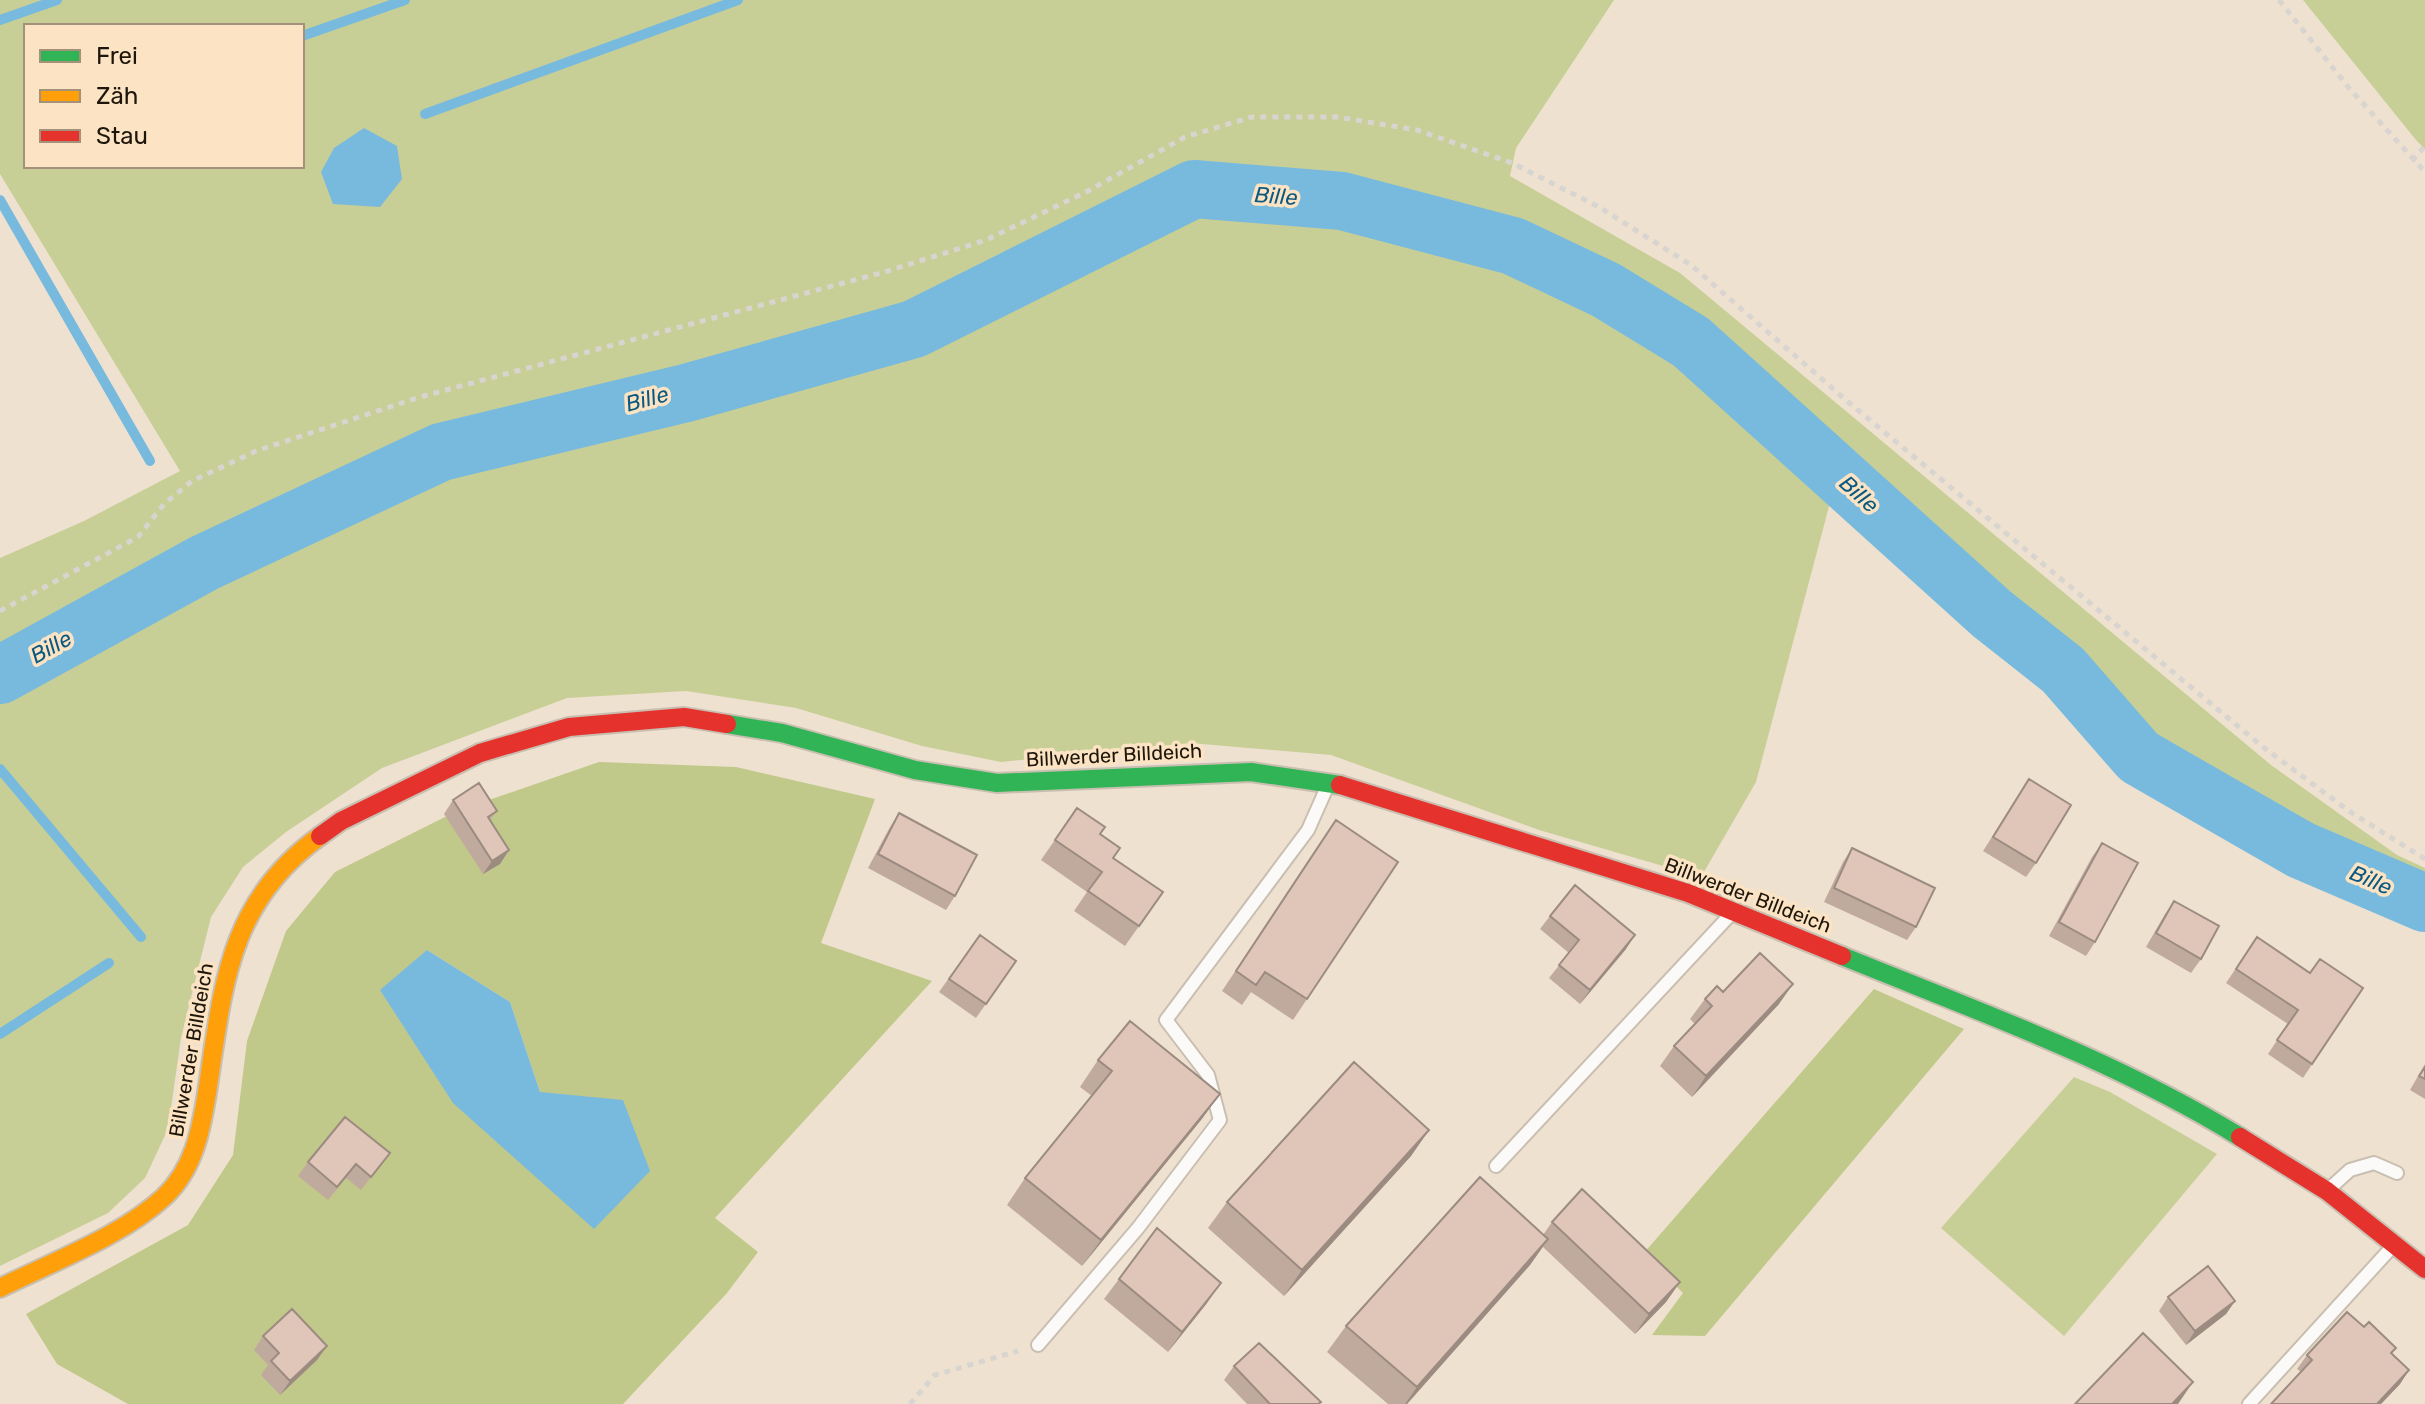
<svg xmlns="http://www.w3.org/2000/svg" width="2425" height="1404" viewBox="0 0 2425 1404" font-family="Rubik,sans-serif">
  <rect width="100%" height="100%" fill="#eee1d0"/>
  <path fill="#c8cf96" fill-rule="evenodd" d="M0 0H1614L1516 148 1510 176 1680 273 2271 765 2397 855 2425 868V915L2298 865 2127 769 2050 683 1832 495 1756 782 1701 877 1539 830 1331 755 1190 743 1001 762 922 746 796 708 686 691 567 698 382 768 286 832 243 867 211 917 181 1038 168 1129 145 1178 108 1213 0 1266V558L84 521 180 471 0 174ZM26 26H302V166H26Z
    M2303 0H2425V149L2416 140Z
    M2074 1077 2110 1092 2217 1154 2064 1336 1941 1228Z"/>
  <path fill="#c0c88a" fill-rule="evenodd" d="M599 762 736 767 875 799 821 943 932 981 715 1218 758 1252 727 1293 623 1404H128L57 1364 26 1314 188 1225 233 1155 247 1041 286 931 335 872 457 811ZM427 950 510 1002 540 1092Z
    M1874 989 1964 1029 1705 1336 1652 1335 1683 1293 1643 1254Z"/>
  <path fill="#78bade" d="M364 128 397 146 402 179 380 207 333 204 321 172 334 148Z
    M427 950 510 1002 540 1092 623 1100 650 1171 594 1229 453 1103 380 990Z"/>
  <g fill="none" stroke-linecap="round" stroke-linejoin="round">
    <path stroke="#78bade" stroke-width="10" d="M0 20 57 0
      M302 36 405 0
      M425 114 738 0
      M0 200 150 461
      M0 769 141 937
      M0 1034 109 963"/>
    <path stroke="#78bade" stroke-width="58" d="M0 675 204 563 441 452 686 393 914 329 1194 189 1342 201 1513 246 1606 290 1691 342 1992 614 2063 670 2139 757 2301 850 2425 903"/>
    <defs>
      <path id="lane" d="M1496 1166 1731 914
        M2329 1189 2350 1170 2374 1163 2397 1173
        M1038 1345 1138 1228 1220 1120 1208 1075 1166 1020 1308 830 1328 785
        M2249 1404 2392 1247"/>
      <path id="fast" d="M727 724 782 733 915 770 997 783 1251 772 1340 785
        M1842 956C1977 1011 2115 1060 2240 1137"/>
      <path id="slow" d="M0 1288C52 1262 122 1236 164 1197 194 1169 201 1130 207 1093 223 988 227 903 320 836"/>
      <path id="jam" d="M1340 785 1688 893 1842 956
        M320 836 341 821 480 753 569 727 684 717 727 724
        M2240 1137 2327 1191 2425 1269"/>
    </defs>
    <use href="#lane" stroke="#c9bfb1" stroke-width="16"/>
    <use href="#fast" stroke="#c9bfb1" stroke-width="22"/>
    <use href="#slow" stroke="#c9bfb1" stroke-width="22"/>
    <use href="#jam" stroke="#c9bfb1" stroke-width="22"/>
    <path stroke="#d8d4cf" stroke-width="5" stroke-dasharray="6 6" stroke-linecap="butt" d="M2279 0 2349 88 2425 172
      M2412 161 2425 146
      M0 611 138 537 164 504 192 481 256 451 420 397 888 271 986 240 1088 191 1185 137 1252 117H1337L1417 130 1512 163 1599 207 1691 265 1847 401 2263 747 2349 811 2425 859
      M910 1404 935 1375 1018 1351"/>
    <use href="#lane" stroke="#fcfaf8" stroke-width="12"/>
    <use href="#fast" stroke="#30b455" stroke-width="18"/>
    <use href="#slow" stroke="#ff9f0a" stroke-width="18"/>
    <use href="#jam" stroke="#e5322d" stroke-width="18"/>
  </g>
  <path fill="#c0aa9e" d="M2029 779 2036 863 2026 877 1983 851Z
    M453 800 497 811 490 820 509 850 500 864 483 874 444 814Z
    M1077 808 1100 834 1113 858 1163 892 1125 946 1074 911 1087 892 1041 860Z
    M899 813 955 896 946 910 868 868 890 827Z
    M1336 820 1307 999 1293 1020 1251 992 1242 1005 1222 991Z
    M2102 843 2095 942 2086 956 2049 936 2092 857Z
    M1852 848 1916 927 1907 940 1824 902 1843 862Z
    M2174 901 2201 959 2191 973 2146 947 2165 914Z
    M1550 916 1626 949 1580 1004 1549 978 1569 953 1540 929Z
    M980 935 1016 961 976 1018 939 992Z
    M2257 937 2310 973 2363 988 2303 1078 2268 1054 2288 1024 2226 983Z
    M1723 992 1779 1004 1692 1097 1660 1066 1674 1046 1695 1024 1690 1019 1705 999Z
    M1098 1060 1220 1094 1201 1120 1082 1266 1007 1205 1025 1178 1092 1096 1080 1087Z
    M2425 1064V1099L2410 1090Z
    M1429 1130 1411 1156 1284 1296 1208 1228 1227 1202Z
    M390 1153 361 1190 346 1178 328 1200 298 1176 308 1162Z
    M1552 1222 1680 1282 1666 1302 1635 1334 1543 1247 1530 1265 1407 1404H1388L1327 1352 1346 1326 1543 1235Z
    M1119 1279 1207 1303 1168 1352 1104 1299Z
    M2168 1297 2235 1301 2226 1314 2186 1345 2159 1311Z
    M263 1336 327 1346 317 1360 280 1395 261 1375 268 1365 254 1350Z
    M2392 1354 2409 1370 2400 1384 2381 1404H2271L2301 1372 2297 1369 2307 1355Z
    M1234 1366 1319 1404H1247L1224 1380Z"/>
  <path fill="#9c8b81" d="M509 850 500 864 483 874 492 861Z
    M1635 935 1626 949 1580 1004 1590 990Z
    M1793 984 1779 1004 1692 1097 1706 1076Z
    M1220 1094 1201 1120 1082 1266 1101 1240Z
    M1429 1130 1411 1156 1284 1296 1302 1270Z
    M1548 1239 1530 1265 1407 1404H1405L1417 1387Z
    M1680 1282 1666 1302 1635 1334 1649 1314Z
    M1221 1283 1207 1303 1168 1352 1182 1332Z
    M2235 1301 2226 1314 2186 1345 2195 1331Z
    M327 1346 317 1360 280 1395 290 1381Z
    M2409 1370 2400 1384 2381 1404H2377Z
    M2193 1382 2178 1404H2172Z"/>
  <path fill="#dfc6b8" stroke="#9c8b81" stroke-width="2" d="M2029 779 2071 805 2036 863 1993 837Z
    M479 783 497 811 488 817 509 850 492 861 453 800Z
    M1077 808 1105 827 1100 834 1120 848 1113 858 1163 892 1139 926 1088 891 1102 872 1055 840Z
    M899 813 977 855 955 896 878 854Z
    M1336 820 1398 862 1307 999 1265 972 1256 985 1236 971Z
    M2102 843 2138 863 2095 942 2059 922Z
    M1852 848 1935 888 1916 927 1834 888Z
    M1575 885 1635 935 1590 990 1559 965 1579 940 1550 916Z
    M2174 901 2219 926 2201 959 2156 933Z
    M980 935 1016 961 986 1004 949 979Z
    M2257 937 2310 973 2320 959 2363 988 2312 1064 2277 1040 2298 1010 2236 969Z
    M1760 953 1793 984 1706 1076 1674 1046 1712 1006 1705 999 1717 986 1723 992Z
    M1130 1021 1220 1094 1101 1240 1025 1178 1112 1071 1098 1060Z
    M1354 1062 1429 1130 1302 1270 1227 1202Z
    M2425 1067V1079L2419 1076Z
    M345 1117 390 1153 371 1177 356 1164 337 1187 308 1162Z
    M1480 1177 1548 1239 1417 1387 1346 1326Z
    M1582 1189 1680 1282 1649 1314 1552 1222Z
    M1157 1228 1221 1283 1182 1332 1119 1279Z
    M2208 1266 2235 1301 2195 1331 2168 1297Z
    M292 1309 327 1346 290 1381 271 1361 279 1353 263 1336Z
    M2347 1312 2364 1327 2369 1322 2396 1348 2391 1353 2409 1370 2377 1404H2271L2312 1360 2307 1355Z
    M2143 1333 2193 1382 2172 1404H2075Z
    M1259 1343 1321 1402 1318 1404H1270L1234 1366Z"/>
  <g text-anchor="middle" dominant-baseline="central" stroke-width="7" stroke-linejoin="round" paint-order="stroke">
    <g font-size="20" fill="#1e160b" stroke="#fbe3c3">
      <text transform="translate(1114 755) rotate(-3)">Billwerder Billdeich</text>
      <text transform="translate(1748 895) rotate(21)">Billwerder Billdeich</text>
      <text transform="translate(191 1050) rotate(-80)">Billwerder Billdeich</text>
    </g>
    <g font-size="22" font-style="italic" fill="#0b5981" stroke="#fbe3c3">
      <text transform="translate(1276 196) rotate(4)">Bille</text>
      <text transform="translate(647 399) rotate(-15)">Bille</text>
      <text transform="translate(1859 494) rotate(42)">Bille</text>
      <text transform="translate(51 647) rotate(-29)">Bille</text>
      <text transform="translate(2371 880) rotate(23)">Bille</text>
    </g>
  </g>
  <rect x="24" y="24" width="280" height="144" fill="#fbe3c3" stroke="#a39179" stroke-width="2"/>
  <rect x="40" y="50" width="40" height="12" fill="#30b455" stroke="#a39179" stroke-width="2"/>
  <text x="96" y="64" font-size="24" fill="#1e160b">Frei</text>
  <rect x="40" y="90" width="40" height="12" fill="#ff9f0a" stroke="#a39179" stroke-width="2"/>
  <text x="96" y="104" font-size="24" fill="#1e160b">Zäh</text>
  <rect x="40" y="130" width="40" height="12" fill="#e5322d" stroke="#a39179" stroke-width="2"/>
  <text x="96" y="144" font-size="24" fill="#1e160b">Stau</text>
</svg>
